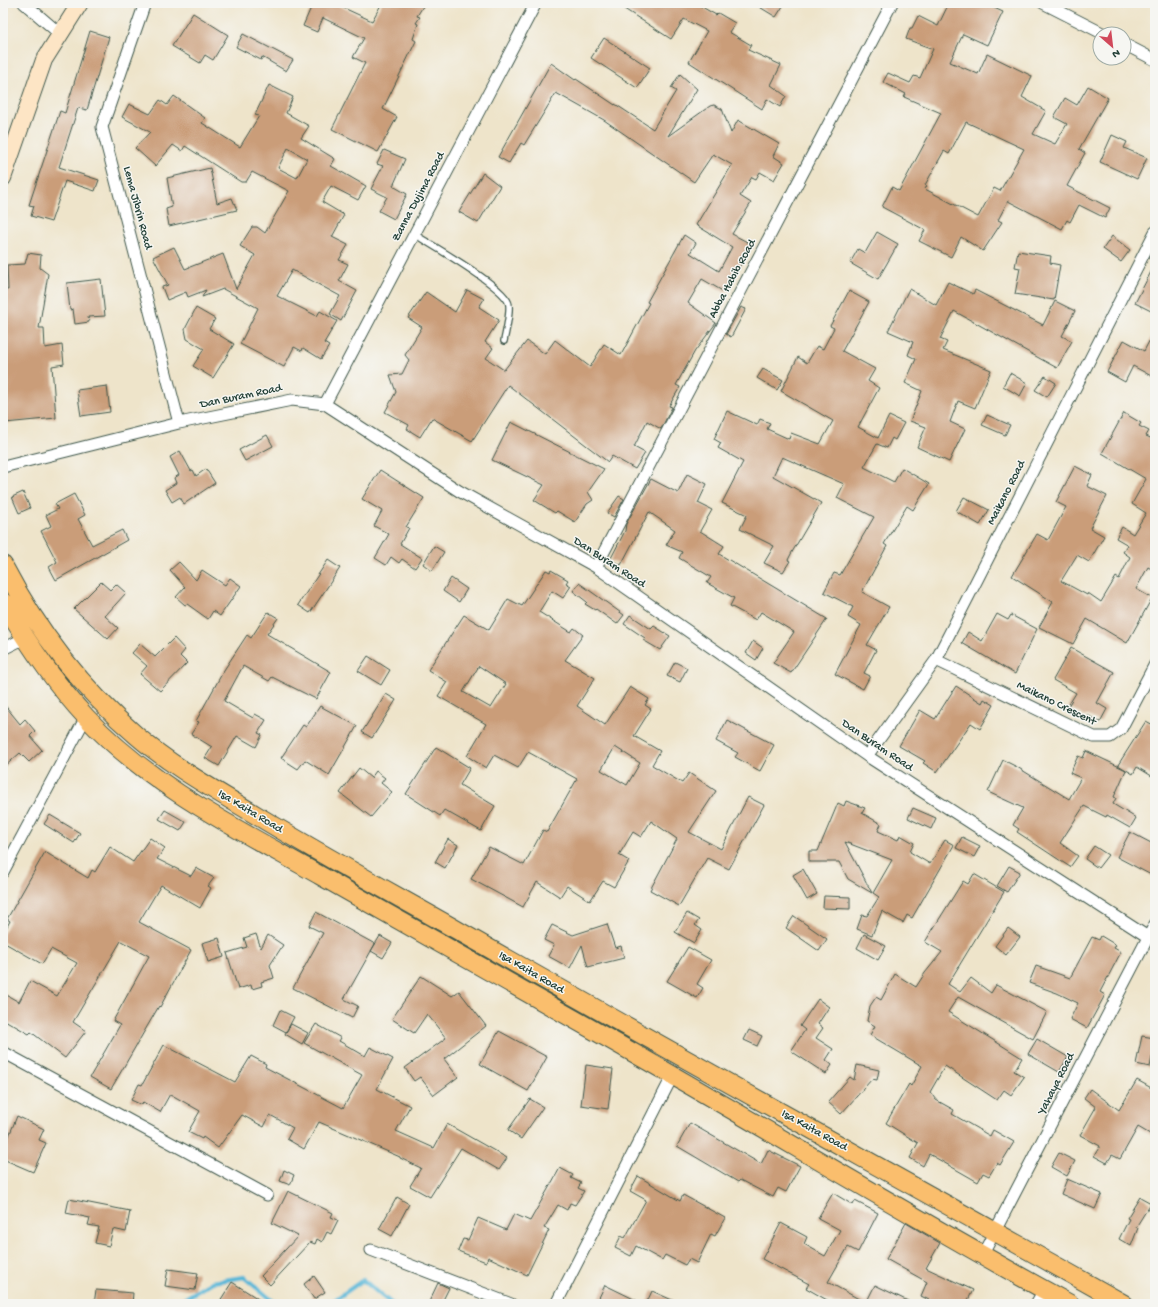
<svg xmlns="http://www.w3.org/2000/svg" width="1158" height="1307" viewBox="0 0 1158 1307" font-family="'Gochi Hand',sans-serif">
  <rect width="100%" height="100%" fill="#f6f6f2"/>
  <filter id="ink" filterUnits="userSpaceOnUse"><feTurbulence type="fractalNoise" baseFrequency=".025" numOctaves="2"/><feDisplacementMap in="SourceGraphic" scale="8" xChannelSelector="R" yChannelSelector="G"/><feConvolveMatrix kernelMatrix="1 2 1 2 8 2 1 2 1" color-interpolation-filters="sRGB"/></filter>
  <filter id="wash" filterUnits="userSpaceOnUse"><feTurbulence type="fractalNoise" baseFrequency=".012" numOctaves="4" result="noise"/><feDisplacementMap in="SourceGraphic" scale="16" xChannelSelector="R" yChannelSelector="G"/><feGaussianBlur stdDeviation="0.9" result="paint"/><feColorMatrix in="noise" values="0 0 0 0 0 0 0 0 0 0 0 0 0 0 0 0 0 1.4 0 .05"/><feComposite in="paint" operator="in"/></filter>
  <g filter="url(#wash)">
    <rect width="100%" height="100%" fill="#eee4ca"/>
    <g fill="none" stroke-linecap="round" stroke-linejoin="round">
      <path stroke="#5ab8d8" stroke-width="4.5" d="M176 1304 212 1282 244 1277 276 1304
        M329 1304 363 1280 392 1304"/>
    </g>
    <g id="blocks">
      <path fill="#ca9d79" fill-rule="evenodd" d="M313 3H333L372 21 382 3H425L417 16 420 17 416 23 418 24 413 39 416 41 383 109 397 117 378 152 332 129 365 63 353 57 364 38 323 18 317 32 303 26Z
        M615 3H695L716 15 718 13 735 23 729 32 751 45 748 50 781 65 771 85 786 96 780 107 767 99 762 109 689 62 707 31 684 19 671 39Z
        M753 3H785L776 17Z
        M949 3H983L1003 12 987 45 963 34 950 62 978 74 987 54 1032 76 1022 97 1046 111 1033 134 1055 144 1067 124 1054 117 1065 98 1077 105 1088 86 1108 98 1079 149 1085 153 1067 186 1110 208 1105 218 1079 205 1070 222 1067 220 1062 229 1008 201 998 220 1002 222 983 251 961 237 951 257 919 241 925 230 882 207 892 187 899 191 941 113 904 97 906 94 883 82 888 73 910 83 914 76 920 78 933 49 906 39 910 28H912L918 16 938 26ZM966 122 1024 149 1000 191 994 188 978 217 925 189 927 186 925 185 944 151 949 154Z
        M193 13 228 35 213 60 205 55 200 63 172 46Z
        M90 31 109 37 87 110 78 108 59 167 99 180 95 191 65 181 51 222 31 216 34 206 29 205 60 111 65 113Z
        M243 34 293 60 286 71 262 57 261 60 236 47Z
        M604 38 650 68 637 88 591 58Z
        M551 63 575 80 576 79 615 105V104L653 129 676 91 671 88 680 74 697 89 668 136 710 106 714 105 722 109 731 133 738 120 779 144 773 156 784 163 774 180 760 172 756 179 752 177 740 196 751 203 732 234 751 244 726 293 702 279 688 303 716 323 695 351 676 385 680 387 669 406 672 407 661 429 647 421 634 447 645 453 635 469 612 456 608 462 508 385 472 441 432 418 420 437 407 429 409 425 385 412 396 392 390 375 402 374 409 360 405 355 422 327 408 318 426 292 455 312 467 290 484 299 479 307 499 320 485 342 493 348 486 358 504 370 527 341 545 354 555 340 590 367 604 344 621 355 649 303 647 302 684 235 696 243 690 253 719 271 732 247 696 225 732 165 713 154 694 182 604 120 556 93 524 145 521 143 509 163 498 157Z
        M269 85 293 97 286 113 309 126 301 138 335 159 331 166 366 186 358 200 331 186 322 202 344 215 332 237 348 245 339 260 348 264 339 281 357 291 341 321 330 314 340 296 292 270 277 296 317 316 320 311 337 321 324 343 329 346 321 359 303 348 302 351 294 347 284 367 240 344 258 308 223 289 202 297 206 290 188 297 186 292 167 300 162 287 168 285 153 257 174 247 185 269 223 254 236 289 255 255 240 246 252 227H257L265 233 289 191 252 172 246 182H241L185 146 182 151 173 145 155 166 135 148 150 132 122 117 129 104 150 114 160 100 167 105 174 96 205 118 202 123 240 147 259 116 255 115ZM288 148 307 159 297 178 278 168Z
        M1112 135 1127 142 1124 148 1147 158 1137 179 1100 162Z
        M384 150 405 159 393 186 407 194 394 219 379 211 387 197 371 189 383 166 377 164Z
        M210 168 217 203 232 198 237 210 169 226 166 209 172 207 167 178Z
        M483 173 500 186 478 223 459 212Z
        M877 232 898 244 878 279 850 263 858 249 865 253Z
        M1112 236 1130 250 1121 262 1103 249Z
        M1018 251 1051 256 1050 263 1060 265 1054 300 1015 294 1020 268 1015 267Z
        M28 253 41 255 40 268 48 274 39 328H44L45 348 62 345 64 364 52 366 56 418 5 423 3 401V289L8 290 7 265 25 264Z
        M1155 264V313L1135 303Z
        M101 279 105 316 88 317 89 322 75 324 73 309 70 310 67 283Z
        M948 282 973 294 975 290 1043 325 1055 301 1075 311 1062 336 1072 341 1057 368 954 311 940 339 947 342 943 350 991 370 975 408 958 401 950 422 965 429 949 462 917 447 926 427 910 421 922 391 905 383 916 359 908 355 913 342 888 331 909 289 936 305Z
        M849 291 869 302 842 351 875 369 868 381 879 388 858 427 878 438 889 416 904 423 895 440 892 438 887 448 877 444 864 467 894 482 902 468 929 484 913 510 907 506 884 544 887 546 862 592 889 607 867 645 876 650 864 673 870 676 863 689 835 674 861 625 848 617 853 607 824 592 834 573 840 575 874 517 837 498 844 484 782 457 773 476 821 503 791 554 788 560 790 561 783 572 764 563 774 546 740 529 747 515 722 503 743 462 718 448 721 443 714 439 727 411 757 425 760 419 770 423 767 429 789 439 791 433 820 444 833 421 781 391 798 357 807 363 817 346 823 349 834 328 830 326Z
        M741 307 746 309 731 337 726 334Z
        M196 308 215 319 209 329 234 344 213 378 193 366 204 349 187 339 185 329Z
        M1155 330V378L1133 366 1125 382 1107 372 1124 340 1144 351Z
        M763 369 783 380 777 390 757 378Z
        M1010 373 1027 383 1020 396 1003 386Z
        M1045 376 1056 383 1047 397 1035 390Z
        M107 386 110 412 81 416 77 390Z
        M1124 413 1141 423 1139 426 1149 431 1146 436 1155 440V571L1148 567 1136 589 1152 598 1127 643 1087 619 1073 644 1039 627 1053 602 1012 576 1037 534 1048 540 1066 507 1056 502 1075 466 1092 475 1087 486 1107 496 1090 528 1104 536 1089 562 1077 555 1061 581 1087 595 1088 593 1101 602 1116 577 1119 579 1130 557 1123 552 1128 545 1116 538 1122 527 1133 534 1146 513 1132 504 1146 479 1102 453Z
        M987 415 1010 425 1005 435 982 425Z
        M511 422 604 469 588 492 593 500 587 504 575 522 557 511 555 513 534 500 544 485 492 460Z
        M267 435 273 446 245 461 239 450Z
        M180 451 191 471 193 470 196 476 206 469 215 483 184 504 180 497 172 502 165 490 176 483 174 478 179 475 170 457Z
        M380 470 424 498 406 527 409 528 400 544 422 558 415 568 402 559 399 563 391 557 386 565 375 558 389 534 374 526 382 511 362 499Z
        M687 474 707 484 698 503 712 510 700 531 724 546 719 554 827 619 791 673 773 663 794 632 761 612 756 620 730 606 734 598 707 583 711 577 679 558 682 552 666 545 675 530 649 512 621 565 610 560 625 531 626 524 651 479 678 493Z
        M23 492 30 508 19 513 12 497Z
        M74 494 85 515 78 519 92 545 122 530 127 540 56 580 49 567 57 562 41 531 51 526 46 515 58 509 55 504Z
        M619 496 624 499 614 517 607 513Z
        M964 497 989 510 980 525 956 511Z
        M434 546 444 552 432 571 423 564Z
        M328 560 340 568 310 613 298 605Z
        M179 562 196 580 202 570 225 585 230 578 241 586 220 616 213 611 208 619 187 604 185 605 176 597 185 587 170 570Z
        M546 570 550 572 551 570 568 580 566 583 571 586 563 598 552 591 539 612 571 632 574 628 583 635 565 660 595 678 577 706 605 725 630 687 649 699 645 705 651 709 634 736 660 751 652 765 682 783 689 773 716 791 689 832 721 849 748 797 764 805 729 869 707 858 679 906 650 890 677 839 651 821 641 837 633 832 619 855 629 861 614 887 603 881 590 901 567 886 560 897 537 882 523 907 471 879 489 847 524 865 543 830 547 832 577 779 528 752 518 768 494 755 486 768 467 756 486 724 438 696 447 682 428 670 464 615 489 630 508 599 522 606ZM479 666 506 684 491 708 463 692ZM615 747 640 763 627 785 601 770Z
        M451 578 467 589 459 602 443 591Z
        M101 582 110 590 116 584 126 593 105 616 118 628 108 639 74 609Z
        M579 583 624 615 617 624 596 609 595 610 585 604 587 602 573 591Z
        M268 612 278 618 267 634 331 672 316 699 272 677 269 681 243 666 224 701 253 718 255 714 266 720 258 733 262 735 256 747 237 736 219 766 205 758 212 747 191 734 199 722 196 721 224 670 247 635 251 638Z
        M997 614 1008 620 1011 615 1037 629 1015 674 962 643 968 632 982 641Z
        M630 615 651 629 654 626 670 636 660 650 643 640 645 638 624 624Z
        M174 638 185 650 180 656 187 663 160 691 140 674 147 666 132 653 140 644 155 657Z
        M753 641 763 648 756 660 746 653Z
        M1071 648 1114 672 1097 703 1107 709 1100 722 1087 715 1085 717 1068 706 1076 693 1053 680Z
        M368 656 390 670 381 685 358 671Z
        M675 662 687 668 680 682 667 676Z
        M956 686 982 703 984 699 994 705 980 729 971 723 937 772 923 763 925 761 899 746 920 710 935 719Z
        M386 694 396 700 372 738 362 732Z
        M3 703 20 724 25 719 35 731 30 736 42 750 29 762 20 753 3 768Z
        M320 706 357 726 329 775 305 760 298 769 281 758 303 725 306 727Z
        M727 720 774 745 760 771 735 757 738 753 716 741Z
        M1146 721 1155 726V778L1137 767 1133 774 1118 765Z
        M436 747 470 768 460 785 495 806 481 831 444 810 440 816 406 794Z
        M1086 751 1126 770 1114 797 1116 798 1113 804 1136 818 1130 828 1107 815 1106 817 1084 806 1060 843 1078 856 1070 867 1017 832 1019 829 1013 825 1023 808 988 792 1003 760 1017 767 1069 799 1081 778 1070 773 1078 756 1083 758Z
        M359 768 371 778 376 771 385 778 381 783 392 792 371 817 340 793Z
        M846 801 865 808 862 813 881 824 878 831 898 840 900 835 914 843 910 852 930 864 945 840 954 845 912 918 907 915 903 923 882 911 872 935 857 929 862 915 867 916 879 897 873 893 892 860 845 842 872 893 848 879 839 862H809V851H818L838 803 844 806Z
        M913 808 936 818 931 829 908 818Z
        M165 810 186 822 180 831 159 819Z
        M50 815 80 833 74 843 44 824Z
        M1130 832 1155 845V877L1117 857Z
        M962 837 980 846 974 857 956 848Z
        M150 838 165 848 157 859 191 876 196 868 214 878 208 886 211 888 200 908 161 885 139 922 191 950 160 1007 159 1006 111 1089 90 1077 120 1025 113 1021 149 956 121 941 73 1022 86 1031 65 1058 31 1032 29 1034 3 1019V993L19 1002 30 981 57 996 77 963 51 949 42 964 3 942V934L10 921 7 919 45 852 88 878 92 870 95 872 110 847 133 862Z
        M448 839 458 845 445 868 435 862Z
        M1094 846 1108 855 1098 868 1085 859Z
        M1009 866 1020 872 1007 892 997 886Z
        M803 869 817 894 807 900 793 875Z
        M974 874 1004 892 948 984 960 992 971 978 991 993 996 985 1047 1012 1033 1039 958 997 948 1012 1022 1058 1014 1071 1024 1077 1011 1095 1004 1090 997 1100 945 1066 930 1092 936 1100 954 1110 952 1114 990 1136 993 1130 1014 1142 1000 1165 997 1163 989 1176 983 1173 978 1182 929 1154 923 1166 910 1158 918 1143 886 1123 909 1084 911 1086 922 1066 870 1035 875 1026 867 1021 870 1006 876 997 881 1000 895 974 916 987 925 973 942 952 925 942 963 881 968 884Z
        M824 896 850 897V909L823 908Z
        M316 912 375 944 344 999 358 1006 352 1018 293 988 323 933 309 926Z
        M687 913 699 920 695 925 702 930 694 943 675 932Z
        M794 916 827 939 819 951 786 928Z
        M607 924 615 948 621 946 624 958 588 967 582 945 570 968 548 956 554 945 544 940 552 925 573 935Z
        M1008 928 1020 937 1006 955 995 946Z
        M256 934 261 948 268 935 283 945 270 965 274 978 261 982 262 986 252 989 251 985 238 989 227 953 247 947 244 938Z
        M864 934 886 946 878 960 857 948Z
        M380 936 392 943 383 958 371 951Z
        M1101 936 1116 945 1114 948 1121 952 1100 992 1105 995 1087 1028 1070 1019 1078 1003 1057 993 1029 983 1036 966 1070 978 1092 937 1099 940Z
        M219 938 224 957 208 962 202 943Z
        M688 947 711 960 697 984 703 988 697 998 667 981Z
        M421 976 452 996 459 991 486 1026 444 1059 458 1077 434 1095 420 1077 414 1081 405 1068 446 1038 427 1014 414 1033 392 1019Z
        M818 999 829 1007 818 1024 823 1028 816 1038 833 1049 826 1060 832 1065 826 1074 791 1051 805 1030 800 1026Z
        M280 1010 294 1017 286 1032 273 1025Z
        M291 1024 308 1033 302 1044 285 1034Z
        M316 1024 341 1038 339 1041 365 1056 370 1047 393 1059 377 1089 410 1106 396 1131 434 1148 447 1124 507 1158 499 1170 461 1148 430 1197 410 1186 421 1168 400 1158V1157L319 1122 304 1149 287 1139 293 1128 281 1121 270 1115 264 1127 242 1115 218 1148 203 1137 202 1139 188 1132 200 1111 170 1094 160 1112 143 1102 142 1105 131 1100 139 1084 142 1085 164 1045 235 1082 251 1056 266 1064 265 1067 343 1108 362 1075 304 1043Z
        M749 1030 762 1036 757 1046 744 1040Z
        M499 1031 547 1057 528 1091 480 1064Z
        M1142 1036 1155 1038V1057H1152L1150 1067 1136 1064Z
        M1037 1039 1068 1057 1059 1072 1028 1054Z
        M586 1065 613 1069 608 1109 581 1105Z
        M857 1065 879 1070 877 1080 872 1079 841 1114 828 1102 850 1077 854 1080Z
        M1137 1080 1155 1090V1137L1138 1127 1120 1159 1112 1155 1107 1163 1094 1156 1100 1146 1080 1135 1096 1107 1084 1098 1090 1089 1119 1110Z
        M530 1099 543 1107 521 1139 508 1130Z
        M17 1116 44 1129 39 1140 46 1143 33 1172 3 1159V1151Z
        M690 1123 761 1164 768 1150 800 1166 786 1192 778 1188 773 1197 740 1180 738 1182 677 1146Z
        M1059 1153 1075 1161 1067 1176 1051 1167Z
        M560 1168 573 1175 571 1178 581 1183 578 1188 584 1191 575 1205 570 1203 567 1210 558 1205 544 1228 549 1230 527 1275 488 1257 486 1262 458 1251 463 1239 468 1240 478 1218 506 1230 514 1214 530 1221Z
        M284 1170 294 1175 290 1185 280 1181Z
        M638 1176 680 1201 683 1195 725 1218 715 1236 711 1234 697 1263 689 1259 685 1265 665 1255 662 1260 636 1246 631 1256 615 1248 621 1236 625 1238 646 1200 630 1191Z
        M1067 1179 1102 1194 1095 1209 1061 1194Z
        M288 1191 333 1213 331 1217 338 1220 331 1234 327 1232 322 1242 317 1239 315 1244 310 1242 270 1285 261 1276 298 1236 272 1223Z
        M833 1193 853 1205 855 1201 878 1213 858 1252 848 1247 828 1282 866 1303 875 1285 914 1304H834L806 1288 809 1284 762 1259 781 1223 807 1237 804 1244 825 1256 840 1230 818 1218Z
        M397 1197 409 1204 392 1236 379 1229Z
        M1140 1197 1151 1203 1136 1227 1138 1228 1131 1246 1119 1239 1129 1219 1127 1218Z
        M69 1199 130 1211 126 1232 113 1229 109 1246 95 1243 99 1227 88 1225 90 1218 66 1213Z
        M906 1223 940 1243 926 1268 973 1290 966 1304H937L921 1296 927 1282 886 1259Z
        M168 1269 198 1273 195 1290 165 1286Z
        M314 1276 325 1292 314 1299 304 1284Z
        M232 1282 266 1304H218Z
        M438 1283 449 1288 441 1304H428Z
        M605 1285 644 1304H596Z
        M96 1290 133 1293 132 1304H94Z
        M652 1291 681 1304H646Z"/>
    </g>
  </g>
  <g filter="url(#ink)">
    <use href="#blocks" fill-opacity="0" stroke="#3e564a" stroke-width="1"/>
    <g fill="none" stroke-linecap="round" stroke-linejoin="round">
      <defs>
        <path id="lane" d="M414 234C431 245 508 288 509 305 510 316 506 330 504 341"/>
        <path id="street" d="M24 3 60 34
          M145 3 102 127 179 423
          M1043 3 1104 34
          M1124 44 1155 60
          M325 404 536 3
          M3 467 179 423 292 400 325 404 459 491 596 567 867 756 1148 937
          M596 567 892 3
          M3 649 25 638
          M936 660 1094 737H1110L1121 729 1155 664
          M867 756 936 660 1155 232
          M3 872 86 717
          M3 1052 267 1195
          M371 1250 511 1304
          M982 1256 1155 924
          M556 1304 673 1075
          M1036 1304 1044 1290"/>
        <path id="secondary" d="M3 178 44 60 80 3"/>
        <path id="primary" d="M3 565C37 630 81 688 137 736 173 767 215 790 256 815 322 855 390 892 457 930 679 1057 902 1179 1124 1304
          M3 602C27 642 54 683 86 717 151 787 240 830 321 876 417 931 513 985 609 1039 763 1126 914 1219 1070 1304"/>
      </defs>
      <use href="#lane" stroke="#3e564a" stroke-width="8"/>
      <use href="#street" stroke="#3e564a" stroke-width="13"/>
      <use href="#secondary" stroke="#3e564a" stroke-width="18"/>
      <use href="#primary" stroke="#3e564a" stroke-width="20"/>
      <use href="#lane" stroke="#fff" stroke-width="5.5"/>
      <use href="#street" stroke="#fff" stroke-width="11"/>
      <use href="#secondary" stroke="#fde5c5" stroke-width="16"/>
      <use href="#primary" stroke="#fabe6d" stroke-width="18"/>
    </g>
  </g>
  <g text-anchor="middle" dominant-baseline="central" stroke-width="3" stroke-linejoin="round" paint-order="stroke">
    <g font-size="12" fill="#1f3d34" stroke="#f6f6f2">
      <text transform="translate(419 197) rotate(-62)">Zanna Dujima Road</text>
      <text transform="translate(137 208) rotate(75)">Lema Jibrin Road</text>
      <text transform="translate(733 279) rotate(-62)">Abba Habib Road</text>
      <text transform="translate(241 397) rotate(-12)">Dan Buram Road</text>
      <text transform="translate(1007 493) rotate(-63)">Maikano Road</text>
      <text transform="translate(609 563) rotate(33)">Dan Buram Road</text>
      <text transform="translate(1056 704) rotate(26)">Maikano Crescent</text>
      <text transform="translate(877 746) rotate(34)">Dan Buram Road</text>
      <text transform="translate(250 812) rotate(31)">Isa Kaita Road</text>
      <text transform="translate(531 973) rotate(30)">Isa Kaita Road</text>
      <text transform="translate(1057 1084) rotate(-63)">Yahaya Road</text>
      <text transform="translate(814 1131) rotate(29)">Isa Kaita Road</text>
    </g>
  </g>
  <rect width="1158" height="1307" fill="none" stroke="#f6f6f2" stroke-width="16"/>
  <g transform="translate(1112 46) rotate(152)"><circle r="19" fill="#f6f6f2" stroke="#a0aca6"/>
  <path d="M0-3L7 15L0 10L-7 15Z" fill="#d1495b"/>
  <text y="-6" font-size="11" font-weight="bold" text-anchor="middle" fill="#1f3d34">N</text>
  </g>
</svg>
